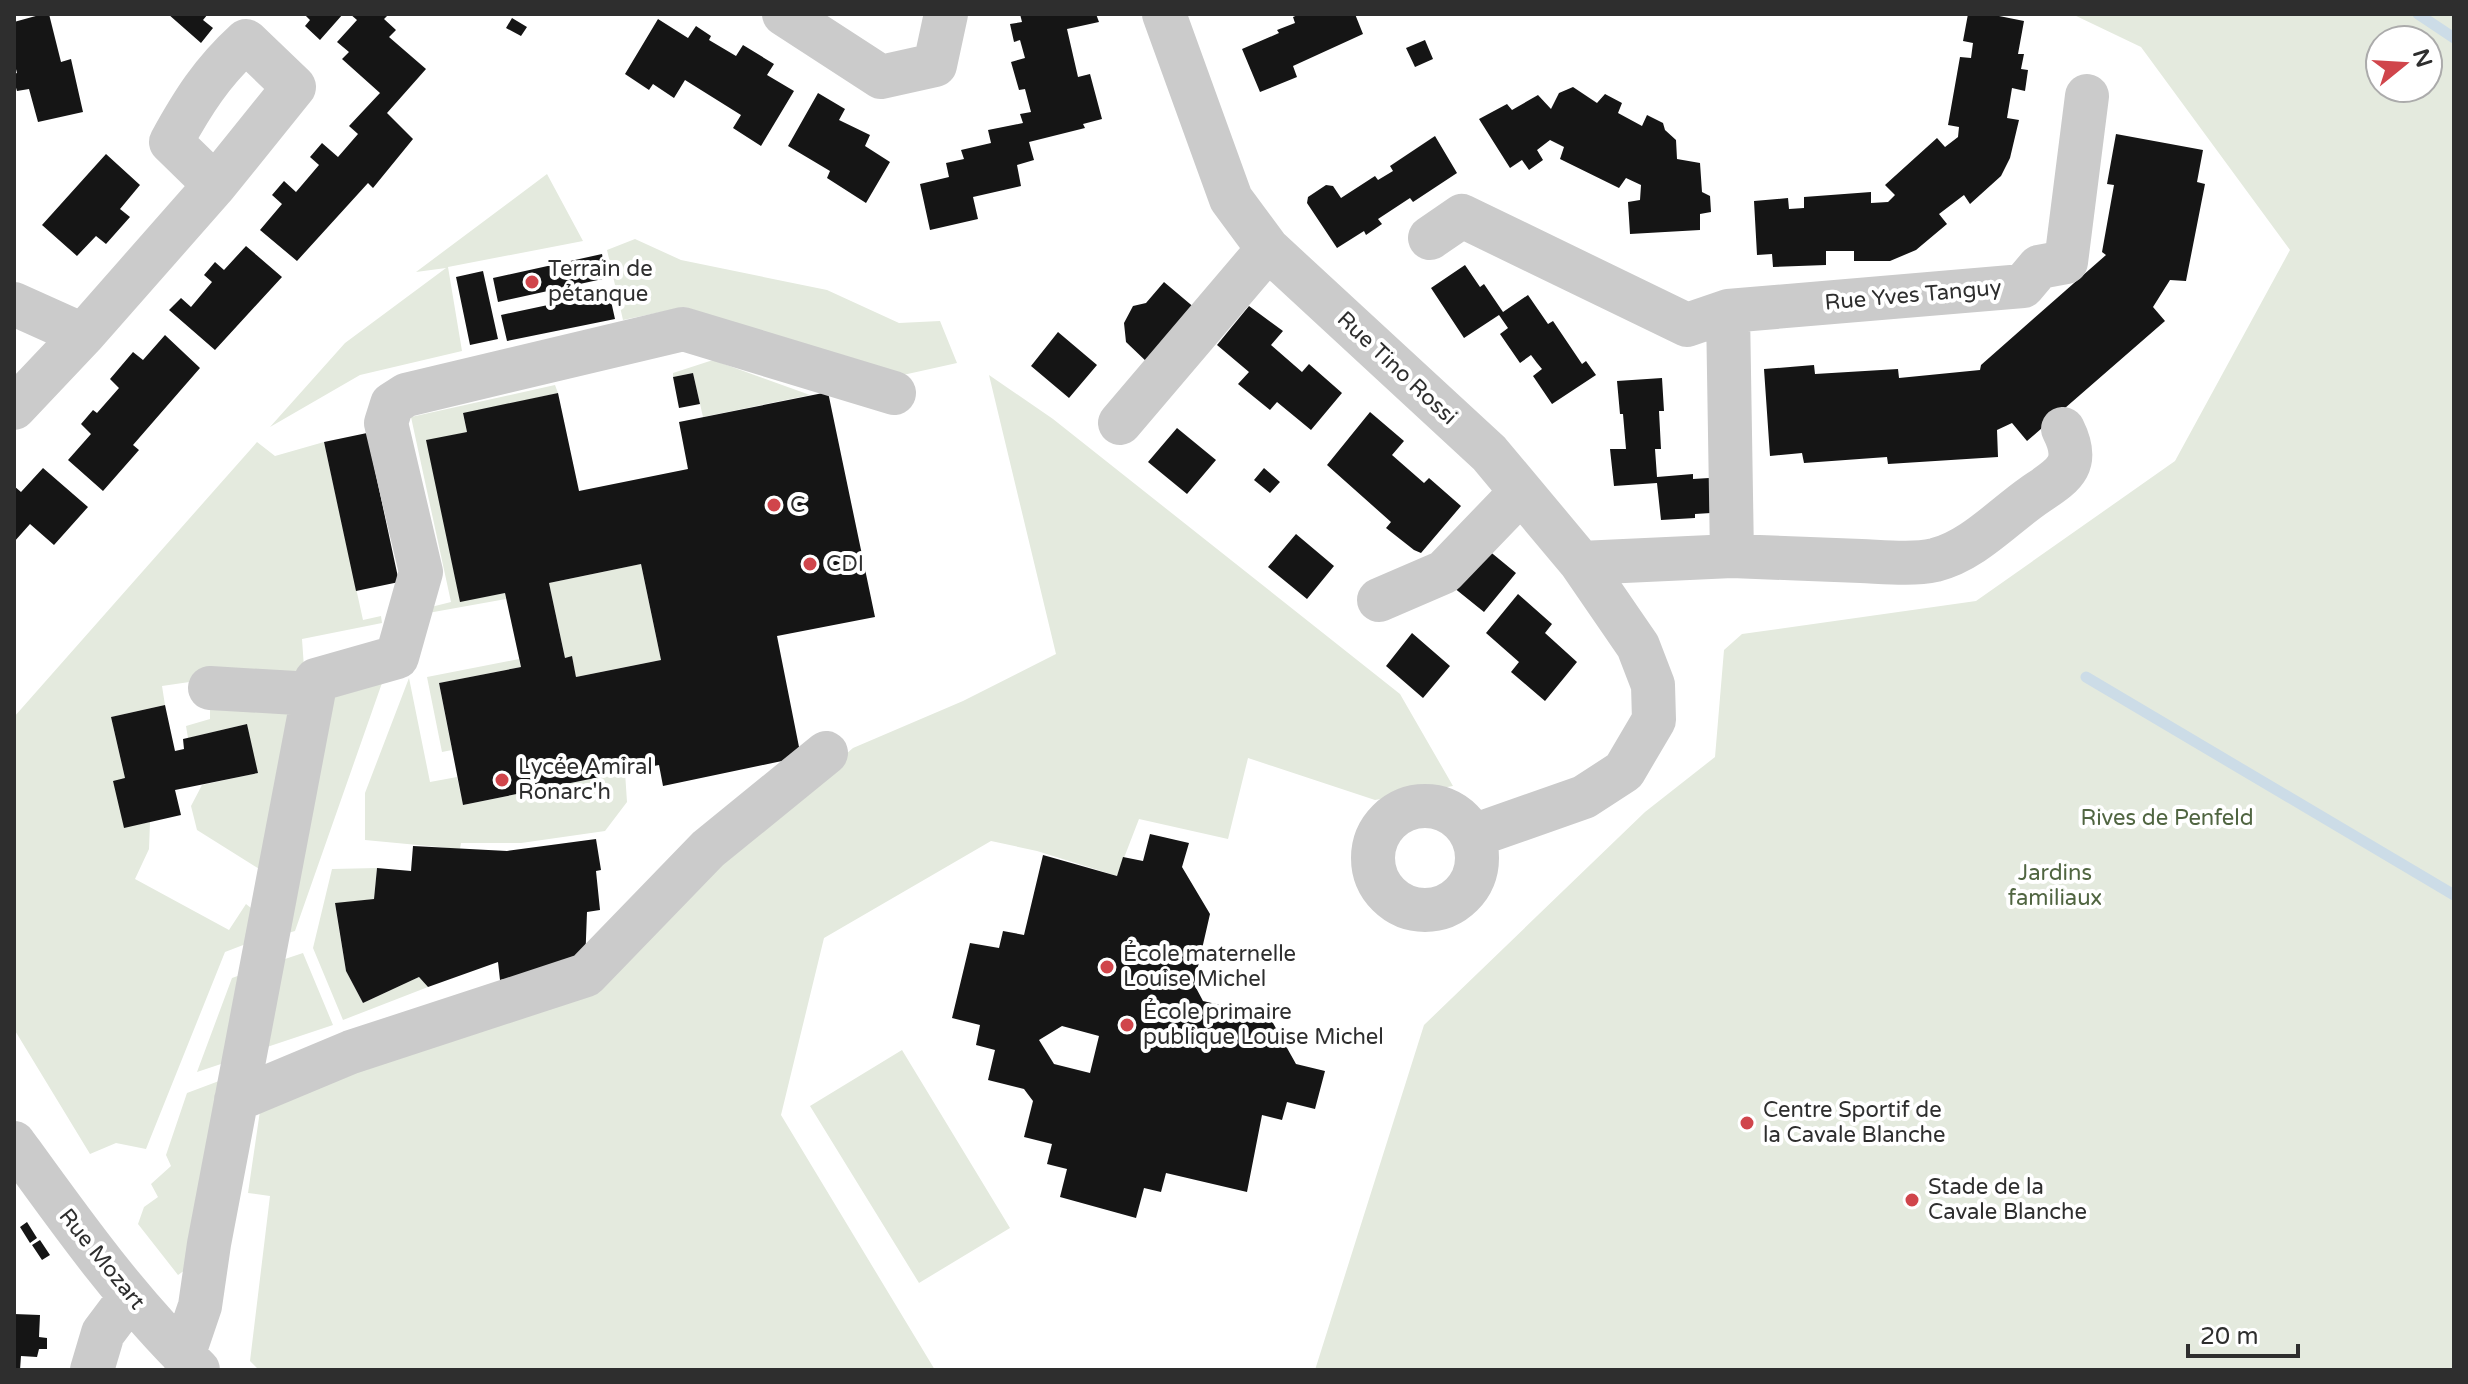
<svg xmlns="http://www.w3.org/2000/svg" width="2468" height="1384" viewBox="0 0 2468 1384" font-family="'Varela Round',sans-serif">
  <rect width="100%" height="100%" fill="#fff"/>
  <path fill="#e4eade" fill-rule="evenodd" d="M2072 14H2454V1370H1315L1424 1025 1645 812 1715 757 1724 650 1742 634 1976 601 2175 461 2290 250 2141 47ZM2380 40H2428V88H2380Z
    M547 174 583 241 448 267 462 351 360 375 270 427 345 343 446 268 416 272Z
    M635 239 681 260 827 290 899 323 940 321 957 363 894 377 685 307 623 320 607 250Z
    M713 360 810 395 703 417 693 373 673 377V373Z
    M989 375 1053 419 1400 694 1453 786 1375 800 1248 758 1228 839 1139 819 1117 876 1037 851 991 841 824 938 781 1115 935 1370H259L250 1361 270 1196 248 1193 261 1104 675 901 853 748 963 701 1056 654Z
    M555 385 558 393 463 414 467 432 427 441 460 601 505 593 506 599 428 613 427 608 451 602 411 417Z
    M257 442 275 456 324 442 363 620 381 616 382 623 302 639 305 682 210 679 162 686 165 705 111 717 125 778V827L150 822 149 849 135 879 229 930 246 904 256 912 251 942 225 952 146 1149 116 1143 90 1154 14 1029V717Z
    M641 564 661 660 576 677 572 657 565 658 549 583Z
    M519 659 521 667 439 683 452 750 442 752 427 677Z
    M409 678 430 782 457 777 463 805 625 772 627 802 605 831 521 843H461L460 849 365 840V793Z
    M382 683 295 931 281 935 320 700Z
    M210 694 294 701 261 870 197 830 191 806 202 785 257 773 247 724 188 738 186 726 210 719Z
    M377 868 374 899 335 904 346 971 363 1003 419 977 428 987 343 1020 313 948 332 869Z
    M303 953 333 1025 264 1048 279 961Z
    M246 973 230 1061 197 1072 232 978Z
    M902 1050 1010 1228 919 1283 810 1106Z
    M227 1078 188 1268 178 1275 138 1224 144 1207 158 1197 151 1184 171 1166 166 1155 187 1093Z"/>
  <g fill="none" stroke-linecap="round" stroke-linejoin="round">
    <path stroke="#ccdce7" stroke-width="11" d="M2418 14 2454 38
      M2086 677 2454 895"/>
  </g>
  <path fill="#151515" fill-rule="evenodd" d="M43 14H49L61 62 71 59 83 112 38 122 29 89 17 91 14 81V74L17 73 14 61V22Z
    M168 14H208L203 20 213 28 201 43Z
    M304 14H343L320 40 305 26 310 20Z
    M350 14H389L384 19 396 30 389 37 426 69 387 113 413 139 373 188 368 183 297 261 260 230 282 204 272 195 284 181 296 192 319 165 310 157 322 143 338 157 358 134 349 126 380 93 342 59 349 52 337 42 357 20Z
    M1020 14H1096L1099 22 1067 29 1078 77 1090 74 1102 119 1083 124 1085 128 1029 142 1034 160 1017 165 1021 186 973 197 978 219 930 230 920 184 949 177 946 163 964 159 961 150 991 143 988 130 1023 123 1020 114 1031 112 1025 89 1019 90 1011 62 1025 58 1020 40 1014 42 1010 24 1022 22Z
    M1300 14H1355L1363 34 1293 66 1297 77 1260 92 1242 49 1279 33 1277 30 1295 23 1293 17Z
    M1968 14H1989L2024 21 2018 54H2024L2021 69 2028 70 2025 91 2012 88 2007 118 2019 120 2010 158 2001 176 1970 204 1964 195 1939 214 1947 224 1916 250 1890 261H1854V251H1826V265L1773 267 1772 254 1757 255 1754 201 1788 198 1789 209 1804 208V197L1871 192V203L1888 202 1895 195 1885 185 1937 138 1945 147 1958 137 1959 127 1948 125 1960 57 1971 58 1973 43 1963 41Z
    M512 18 527 27 521 36 506 28Z
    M658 19 688 38 696 26 711 36 709 40 736 56 743 45 774 64 767 75 794 91 761 146 733 128 741 115 685 80 674 98 653 84 649 90 625 74Z
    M1425 40 1433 59 1415 67 1406 48Z
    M1573 87 1597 103 1605 94 1622 103 1618 113 1642 126 1647 115 1663 123 1665 130 1676 140 1677 159 1700 163 1702 192 1710 196 1711 212 1700 214V230L1630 234 1628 202 1640 200 1641 185 1626 178 1619 188 1560 159 1564 147 1550 140 1537 150 1543 160 1529 170 1522 160 1510 168 1479 119 1507 104 1512 110 1538 95 1551 109 1559 93Z
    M818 93 845 109 839 120 870 135 865 146 890 162 866 203 827 178 830 171 788 146Z
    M2116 134 2203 150 2197 182 2205 184 2186 281 2170 280 2153 307 2165 321 2027 441 2012 423 1997 430 1998 457 1888 464 1887 457 1804 463 1802 453 1770 456 1764 369 1814 365 1815 374 1898 369 1899 378 1980 370 1981 365 2106 255 2102 252 2114 185 2107 184Z
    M1435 136 1457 173 1413 202 1410 198 1378 219 1382 224 1366 235 1364 231 1337 248 1307 203 1308 197 1326 185 1333 186 1341 198 1375 176 1378 180 1393 171 1390 166Z
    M106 154 140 185 120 209 130 217 106 244 96 236 77 256 42 225Z
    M246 246 282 277 215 350 169 310 181 298 191 307 212 282 204 275 215 262 224 270Z
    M602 254 607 278 498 302 493 278Z
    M1465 265 1480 287 1484 284 1503 312 1528 295 1548 324 1553 321 1582 364 1586 361 1596 375 1552 404 1533 376 1542 369 1537 363 1531 355 1520 363 1500 334 1508 328 1499 315 1464 338 1431 288Z
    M483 271 498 339 470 345 456 277Z
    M1164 282 1196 309 1149 364 1126 342 1124 323 1133 306 1146 303Z
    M609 292 615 319 507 341 501 315Z
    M1249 306 1283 331 1271 345 1302 372 1309 364 1342 393 1311 430 1277 402 1270 410 1238 384 1249 372 1217 345Z
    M1058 332 1097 365 1069 398 1031 366Z
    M165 335 200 368 133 445 139 450 103 491 68 460 91 434 81 424 93 410 97 413 119 388 110 379 133 352 143 360Z
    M693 373 700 404 679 408 673 377Z
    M1662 378 1664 411H1659L1661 449H1655L1657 477 1693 474V479L1709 478 1711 513 1695 514V518L1661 520 1657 483 1614 486 1610 449H1626L1623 414H1620L1617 381Z
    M828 392 875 617 777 636 801 757 663 786 659 765 463 805 439 683 521 667 505 593 460 602 426 440 467 432 463 413 558 393 579 491 688 469 679 422ZM641 564 661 660 576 677 572 656 565 658 549 583Z
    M1370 412 1404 441 1392 455 1424 483 1429 478 1461 506 1421 553 1414 550 1386 528 1391 522 1327 465Z
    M1177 428 1216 460 1187 494 1148 462Z
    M367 433 399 582 356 591 324 442Z
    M43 468 88 507 54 545 30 524 14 542V486L21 492Z
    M1264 468 1280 482 1270 493 1254 480Z
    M1296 534 1334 566 1307 599 1268 567Z
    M1482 545 1516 573 1484 612 1448 583Z
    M1518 594 1552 624 1545 633 1577 662 1545 701 1511 672 1519 662 1486 633Z
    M1412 633 1450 666 1423 698 1386 666Z
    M165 705 175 751 184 749 183 739 247 724 258 773 175 790 181 815 124 828 113 781 125 778 111 717Z
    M1150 834 1189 843 1182 867 1210 914 1194 984 1203 1001 1269 1016 1296 1064 1325 1071 1315 1109 1287 1102 1282 1120 1262 1115 1247 1192 1166 1173 1161 1192 1144 1188 1136 1218 1060 1197 1067 1169 1047 1164 1052 1144 1024 1137 1033 1101 1024 1089 988 1080 995 1050 976 1045 980 1025 952 1018 970 943 999 948 1003 931 1024 935 1043 855 1117 876 1123 857 1143 861ZM1062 1026 1099 1036 1090 1073 1054 1064 1039 1040Z
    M596 839 601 870 596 871 600 910 587 912 585 965 500 980 498 962 428 987 419 977 363 1003 346 971 335 903 374 899 377 868 411 871 413 846 507 851Z
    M27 1222 37 1238 30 1243 20 1227Z
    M40 1240 50 1255 42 1260 32 1245Z
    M14 1314 40 1315 39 1337 47 1338V1349H39L37 1357 21 1356 20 1370H14Z"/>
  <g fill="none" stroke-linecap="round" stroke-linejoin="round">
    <path stroke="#cbcbcb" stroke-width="44" d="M784 14 881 77 935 65 946 14
      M1164 14 1231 199 1268 249 1489 453 1581 563 1638 646 1653 685 1654 720 1624 771 1584 797 1473 836
      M1430 238 1462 216 1687 325 1728 311 2023 286 2039 267 2066 262 2087 96
      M14 304 83 335 215 185 294 87 246 41C212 72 193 102 171 142L215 185
      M14 408 83 335
      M1120 423 1268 249
      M1732 556C1775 558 1818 559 1861 561 1885 562 1912 565 1935 560 1972 551 2003 517 2033 496 2062 476 2082 467 2063 429
      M1581 563 1732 556 1728 311
      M1379 600 1444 572 1521 492
      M210 688 313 694
      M1373 858a52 52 0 1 1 104 0a52 52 0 1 1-104 0Z
      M236 1100 351 1052 586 975 708 849 826 753
      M14 1143C71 1222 127 1301 198 1370
      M183 1356 200 1306 209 1244 316 680 397 657 421 572 386 423 392 404 406 395 683 329 894 393
      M92 1370 103 1333 130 1297"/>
  </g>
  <g fill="#d0454b" stroke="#fff" stroke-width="3">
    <circle cx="532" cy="282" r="8"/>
    <circle cx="774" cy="505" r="8"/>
    <circle cx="810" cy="564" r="8"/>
    <circle cx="502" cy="780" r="8"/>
    <circle cx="1107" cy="967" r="8"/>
    <circle cx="1127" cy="1025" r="8"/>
    <circle cx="1747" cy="1123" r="8"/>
    <circle cx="1912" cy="1200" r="8"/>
  </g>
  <g text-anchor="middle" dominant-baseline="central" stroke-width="8" stroke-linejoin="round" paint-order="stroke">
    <g font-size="22" fill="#2e2e2e" stroke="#fff" text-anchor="start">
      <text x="548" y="269">Terrain de<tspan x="548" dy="25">pétanque</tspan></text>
      <text x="790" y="505">C</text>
      <text x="826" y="564">CDI</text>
      <text x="518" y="767">Lycée Amiral<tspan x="518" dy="25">Ronarc'h</tspan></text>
      <text x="1123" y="954">École maternelle<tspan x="1123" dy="25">Louise Michel</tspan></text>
      <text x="1143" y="1012">École primaire<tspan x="1143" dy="25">publique Louise Michel</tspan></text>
      <text x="1763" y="1110">Centre Sportif de<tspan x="1763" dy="25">la Cavale Blanche</tspan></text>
      <text x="1928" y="1187">Stade de la<tspan x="1928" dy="25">Cavale Blanche</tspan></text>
    </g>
    <g font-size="22" fill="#2e2e2e" stroke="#fff">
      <text transform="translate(1913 295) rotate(-5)">Rue Yves Tanguy</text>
      <text transform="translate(1397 368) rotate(43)">Rue Tino Rossi</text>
      <text transform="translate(102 1259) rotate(51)">Rue Mozart</text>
    </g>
    <g font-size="22" fill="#506541" stroke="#fff">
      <text x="2167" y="818">Rives de Penfeld</text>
      <text x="2055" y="873">Jardins<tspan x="2055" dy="25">familiaux</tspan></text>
    </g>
  </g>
  <rect width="2468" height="1384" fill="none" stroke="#2e2e2e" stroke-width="32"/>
  <g transform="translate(2404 64) rotate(72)"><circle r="38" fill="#ffffff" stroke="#ababab" stroke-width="2"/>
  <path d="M0-6L14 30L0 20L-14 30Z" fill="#d0454b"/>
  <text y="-12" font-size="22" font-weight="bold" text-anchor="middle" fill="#2e2e2e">N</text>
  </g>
  <path d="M2188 1344v12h110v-12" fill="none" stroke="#2e2e2e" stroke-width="4"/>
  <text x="2200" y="1344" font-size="24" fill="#2e2e2e" stroke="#ffffff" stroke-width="6" paint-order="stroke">20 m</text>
</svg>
